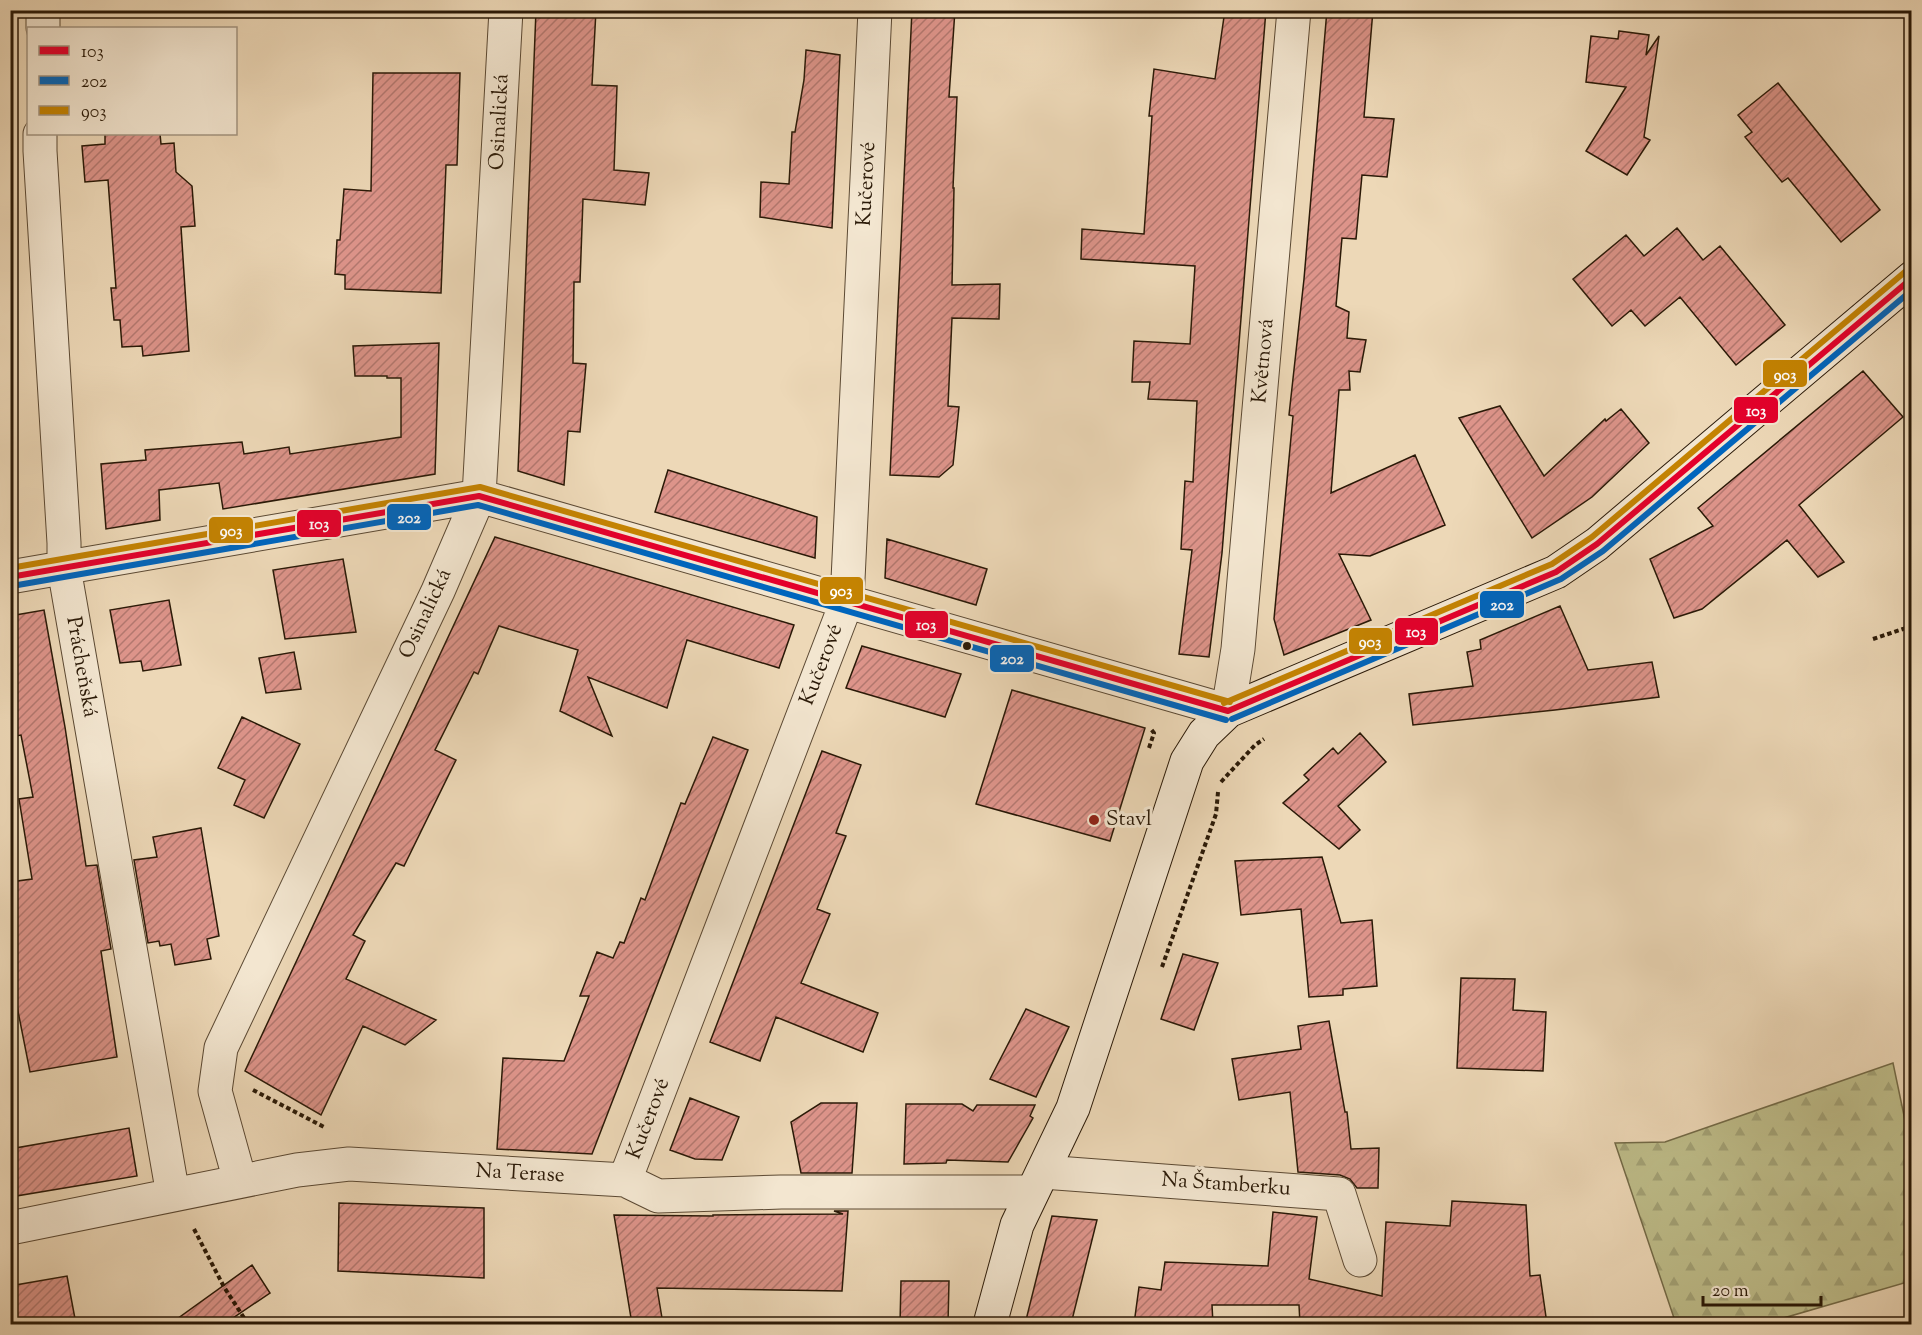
<svg xmlns="http://www.w3.org/2000/svg" width="1922" height="1335" viewBox="0 0 1922 1335" font-family="'Sorts Mill Goudy',serif">
  <defs>
    <pattern id="forest-firs" width="22" height="20" patternUnits="userSpaceOnUse" patternTransform="scale(1.5)"><rect width="22" height="20" fill="#bebd8a"/><path d="M5 1l3.5 6h-7zM16 11l3.5 6h-7z" fill="#a3a276"/></pattern>
    <pattern id="building-hatch" width="6" height="6" patternUnits="userSpaceOnUse" patternTransform="scale(1.5)"><rect width="6" height="6" fill="#dd948a"/><path d="M-1 1l2-2M0 6l6-6M5 7l2-2" fill="none" stroke="#b3786f"/></pattern>
  </defs>
  <rect width="100%" height="100%" fill="#edd8b7"/>
  <filter id="stains"><feTurbulence type="fractalNoise" baseFrequency=".00333" numOctaves="4"/><feColorMatrix values="0 0 0 0 .2 0 0 0 0 .09 0 0 0 0 .02 0 0 0 .5 -.17"/></filter>
  <radialGradient id="worn" r=".72"><stop offset=".6" stop-color="#630" stop-opacity="0"/><stop offset="1" stop-color="#630" stop-opacity=".3"/></radialGradient>
  <path fill="url(#forest-firs)" stroke="#746b48" stroke-width="1.5" d="M1893 1063 1911 1149V1281L1763 1324H1676L1615 1143 1665 1142Z"/>
  <path fill="url(#building-hatch)" stroke="#2a1907" stroke-width="1.5" d="M536 10H596L592 85 617 86 614 170 649 173 645 205 583 199 580 282H574L573 363 586 364 580 432 568 431 564 485 518 471Z
    M912 10H955L949 97H957L953 188H954L952 285 1000 284 999 319 952 318 948 406 959 407 953 465 939 477 890 475Z
    M1225 10H1266L1222 553 1209 657 1179 654 1192 550 1181 549 1185 481 1193 482 1197 401 1148 399 1150 382H1132L1134 341 1190 344 1195 266 1081 259 1082 229 1144 234 1152 116H1149L1154 69 1215 79Z
    M1327 10H1373L1364 117 1394 119 1387 177 1362 175 1356 239 1342 238 1336 306 1349 312 1347 338 1366 340 1360 372 1349 371 1350 390H1339L1331 493 1415 455 1445 525 1370 556 1339 554 1371 620 1284 655 1274 619 1293 416 1289 415 1304 279Z
    M1619 31 1649 35 1646 55 1659 36 1644 137 1650 140 1627 175 1586 151 1626 87 1586 82 1591 36 1618 39Z
    M806 50 840 55 832 228 760 217 761 182 789 184 792 132H795L804 80Z
    M373 73H460L457 165H446L441 293 345 289V275L335 274 337 240H340L344 189 371 191Z
    M1778 83 1880 210 1841 242 1788 178 1782 182 1745 137 1752 132 1738 115Z
    M105 134H160L161 144 174 143 176 172 192 186 195 226 181 227 189 351 143 356 142 346 122 347 120 320H114L111 288H116L108 180 85 182 82 146 105 144Z
    M1677 228 1703 260 1720 246 1785 325 1736 365 1680 297 1645 326 1631 310 1612 326 1573 279 1626 235 1644 256Z
    M439 343 435 474 223 509 219 483 159 490 160 520 106 529 101 464 146 460 145 450 242 442 244 454 289 447 290 454 401 437V378H387V376H355L353 346Z
    M1863 371 1903 417 1799 505 1844 562 1818 577 1787 540 1702 609 1674 618 1650 559 1713 526 1698 508Z
    M1500 406 1544 476 1605 419 1606 421 1621 409 1649 443 1592 497 1532 538 1459 418Z
    M668 470 817 517 815 558 655 512Z
    M495 537 794 625 779 668 687 640 667 708 588 677 612 736 560 711 578 650 499 626 478 674 474 672 435 750 456 760 404 866 396 863 353 935 365 941 346 979 436 1020 405 1045 363 1026 321 1115 245 1071Z
    M887 539 987 569 976 605 885 578Z
    M343 559 356 632 285 639 273 570Z
    M169 600 181 665 143 671 141 661 120 663 110 610Z
    M1560 606 1588 670 1652 662 1659 697 1555 710 1413 725 1409 694 1473 686 1467 652 1481 649 1480 640Z
    M44 610 65 727 86 866 97 865 111 949 101 951 117 1057 30 1072 15 996 10 997V882L32 879 19 799 33 797 21 735 10 737V616Z
    M862 646 961 674 945 717 846 688Z
    M294 652 301 689 266 693 259 658Z
    M1012 690 1145 728 1110 841 976 804Z
    M242 717 300 744 264 818 234 805 245 780 218 768Z
    M1360 733 1386 762 1338 806 1360 830 1339 849 1283 803 1309 780 1304 775 1333 748 1338 754Z
    M713 737 748 750 592 1154 497 1149 503 1058 564 1061 589 996H580L597 952 613 958 620 942 624 943 641 898 645 900 681 803 685 804Z
    M822 751 861 765 836 833 846 836 817 909 830 914 801 983 878 1013 863 1052 776 1017 760 1061 710 1042Z
    M201 828 219 936 207 939 211 959 175 965 171 944 160 946 159 941 148 943 134 860 157 857 153 837Z
    M1322 857 1341 923 1372 920 1377 986 1343 989V995L1309 997 1301 909 1241 915 1235 861Z
    M1183 954 1218 963 1194 1030 1161 1019Z
    M1461 978 1515 979 1513 1010 1546 1012 1543 1071 1457 1068Z
    M1026 1009 1069 1027 1036 1097 990 1079Z
    M1329 1021 1345 1112H1347L1351 1149 1379 1148 1378 1188H1357L1350 1179 1340 1175 1298 1172 1290 1092 1239 1100 1232 1059 1301 1049 1298 1026Z
    M690 1098 739 1117 722 1160 695 1159 670 1150Z
    M821 1103H857L852 1173H801L791 1122Z
    M906 1104H962L973 1111 977 1105H1035L1030 1116 1033 1118 1008 1162 947 1160 946 1163 904 1164Z
    M129 1128 137 1176 10 1197V1149Z
    M1452 1201 1526 1205 1530 1276 1540 1275 1547 1324H1300L1299 1305H1212L1213 1324H1134L1139 1287 1161 1290 1165 1262 1268 1266 1273 1212 1317 1217 1309 1279 1382 1296 1386 1222 1450 1226Z
    M339 1203 484 1208V1278L338 1271Z
    M834 1211H848L842 1291 657 1288 663 1324H632L614 1215 713 1216V1215L843 1214Z
    M1052 1216 1097 1220 1071 1324H1025Z
    M252 1265 270 1293 224 1324H170Z
    M67 1276 76 1324H10V1286Z
    M901 1281H949L948 1324H900Z"/>
  <g fill="none" stroke-linecap="round" stroke-linejoin="round">
    <defs>
      <path id="street" d="M43 10V28
        M40 134V151L64 543V568L173 1195
        M10 577 479 496 1228 711 1238 649 1294 10
        M1043 1172 1339 1194 1360 1260
        M625 1180 847 601 875 10
        M240 1181 215 1091 221 1048 438 591 479 496 506 10
        M10 1228 297 1170 349 1164 625 1180 658 1196 781 1192H1032"/>
      <path id="secondary" d="M990 1324 1017 1225 1073 1108 1187 761 1204 734 1228 711 1556 572 1597 544 1912 278"/>
    </defs>
    <use href="#street" stroke="#5b4933" stroke-width="35"/>
    <use href="#secondary" stroke="#2a1907" stroke-width="35"/>
    <path stroke="#2a1907" stroke-width="4" stroke-dasharray="4.5 3" stroke-linecap="butt" d="M1873 639 1912 626
      M1149 748 1154 733 1150 728
      M1221 782 1255 745 1264 739
      M1162 967 1216 814 1218 792
      M253 1090 326 1128
      M194 1229 224 1287 248 1324"/>
    <use href="#street" stroke="#f3e6d0" stroke-width="33"/>
    <use href="#secondary" stroke="#f3e6d0" stroke-width="33"/>
    <defs>
      <path id="bus-1" d="M10 577 479 496 1228 711
        M1228 711 1556 572 1597 544 1912 278"/>
      <path id="bus-2" d="M12 586 478 505 1226 720
        M1232 719 1561 579 1603 551 1912 290"/>
      <path id="bus-3" d="M10 568 480 487 1230 702
        M1224 703 1552 564 1592 537 1906 271"/>
    </defs>
    <use href="#bus-1" stroke="#f3e6d0" stroke-width="10"/>
    <use href="#bus-2" stroke="#f3e6d0" stroke-width="10"/>
    <use href="#bus-3" stroke="#f3e6d0" stroke-width="10"/>
    <use href="#bus-1" stroke="#e4002b" stroke-width="6"/>
    <use href="#bus-2" stroke="#0065bd" stroke-width="6"/>
    <use href="#bus-3" stroke="#c48302" stroke-width="6"/>
  </g>
  <circle fill="#2a1907" stroke="#f3e6d0" stroke-width="2" cx="967" cy="646" r="5"/>
  <circle fill="#8f2418" stroke="#f3e6d0" stroke-width="2" cx="1094" cy="820" r="6"/>
  <g text-anchor="middle" dominant-baseline="central" stroke-width="6" stroke-linejoin="round" paint-order="stroke">
    <g font-size="21" fill="#2a1907" stroke="#f3e6d0">
      <text transform="translate(500 122) rotate(-87)">Osinalická</text>
      <text transform="translate(867 184) rotate(-87)">Kučerové</text>
      <text transform="translate(1264 361) rotate(-85)">Květnová</text>
      <text transform="translate(426 614) rotate(-65)">Osinalická</text>
      <text transform="translate(822 665) rotate(-69)">Kučerové</text>
      <text transform="translate(81 667) rotate(80)">Prácheňská</text>
      <text transform="translate(649 1119) rotate(-69)">Kučerové</text>
      <text transform="translate(520 1174) rotate(3)">Na Terase</text>
      <text transform="translate(1226 1185) rotate(4)">Na Štamberku</text>
    </g>
    <g font-size="21" fill="#2a1907" stroke="#f3e6d0" text-anchor="start">
      <text x="1106" y="820">Stavl</text>
    </g>
  </g>
  <g stroke="#f3e6d0" stroke-width="2">
    <rect x="1762" y="359" width="46" height="29" rx="6" fill="#c48302"/>
    <rect x="1733" y="396" width="46" height="28" rx="6" fill="#e4002b"/>
    <rect x="386" y="503" width="46" height="28" rx="6" fill="#0065bd"/>
    <rect x="296" y="509" width="46" height="29" rx="6" fill="#e4002b"/>
    <rect x="208" y="516" width="46" height="28" rx="6" fill="#c48302"/>
    <rect x="819" y="576" width="45" height="29" rx="6" fill="#c48302"/>
    <rect x="1479" y="590" width="46" height="29" rx="6" fill="#0065bd"/>
    <rect x="904" y="610" width="45" height="29" rx="6" fill="#e4002b"/>
    <rect x="1394" y="617" width="45" height="29" rx="6" fill="#e4002b"/>
    <rect x="1348" y="627" width="45" height="28" rx="6" fill="#c48302"/>
    <rect x="989" y="644" width="46" height="29" rx="6" fill="#0065bd"/>
  </g>
  <g font-size="16" text-anchor="middle" font-weight="bold" fill="#fff">
    <text x="1785" y="380">903</text>
    <text x="1756" y="416">103</text>
    <text x="409" y="523">202</text>
    <text x="319" y="529">103</text>
    <text x="231" y="536">903</text>
    <text x="841" y="596">903</text>
    <text x="1502" y="610">202</text>
    <text x="926" y="630">103</text>
    <text x="1416" y="637">103</text>
    <text x="1370" y="647">903</text>
    <text x="1012" y="664">202</text>
  </g>
  <rect width="1922" height="1335" fill="none" stroke="#edd8b7" stroke-width="36"/>
  <rect x="12" y="12" width="1898" height="1311" fill="none" stroke="#2a1907" stroke-width="3"/>
  <rect x="18" y="18" width="1886" height="1299" fill="none" stroke="#2a1907" stroke-width="1.5"/>
  <rect x="27" y="27" width="210" height="108" fill="#f3e6d0" stroke="#a39480" stroke-width="1.5"/>
  <rect x="39" y="46" width="30" height="9" fill="#e4002b" stroke="#a39480" stroke-width="1.5"/>
  <text x="81" y="57" font-size="18" fill="#2a1907">103</text>
  <rect x="39" y="76" width="30" height="9" fill="#0065bd" stroke="#a39480" stroke-width="1.5"/>
  <text x="81" y="87" font-size="18" fill="#2a1907">202</text>
  <rect x="39" y="106" width="30" height="9" fill="#c48302" stroke="#a39480" stroke-width="1.5"/>
  <text x="81" y="117" font-size="18" fill="#2a1907">903</text>
  <path d="M1703 1296v9h118v-9" fill="none" stroke="#2a1907" stroke-width="3"/>
  <text x="1712" y="1296" font-size="18" fill="#2a1907" stroke="#f3e6d0" stroke-width="4.5" paint-order="stroke">20 m</text>
  <rect width="100%" height="100%" filter="url(#stains)"/>
  <rect width="100%" height="100%" fill="url(#worn)"/>
</svg>
